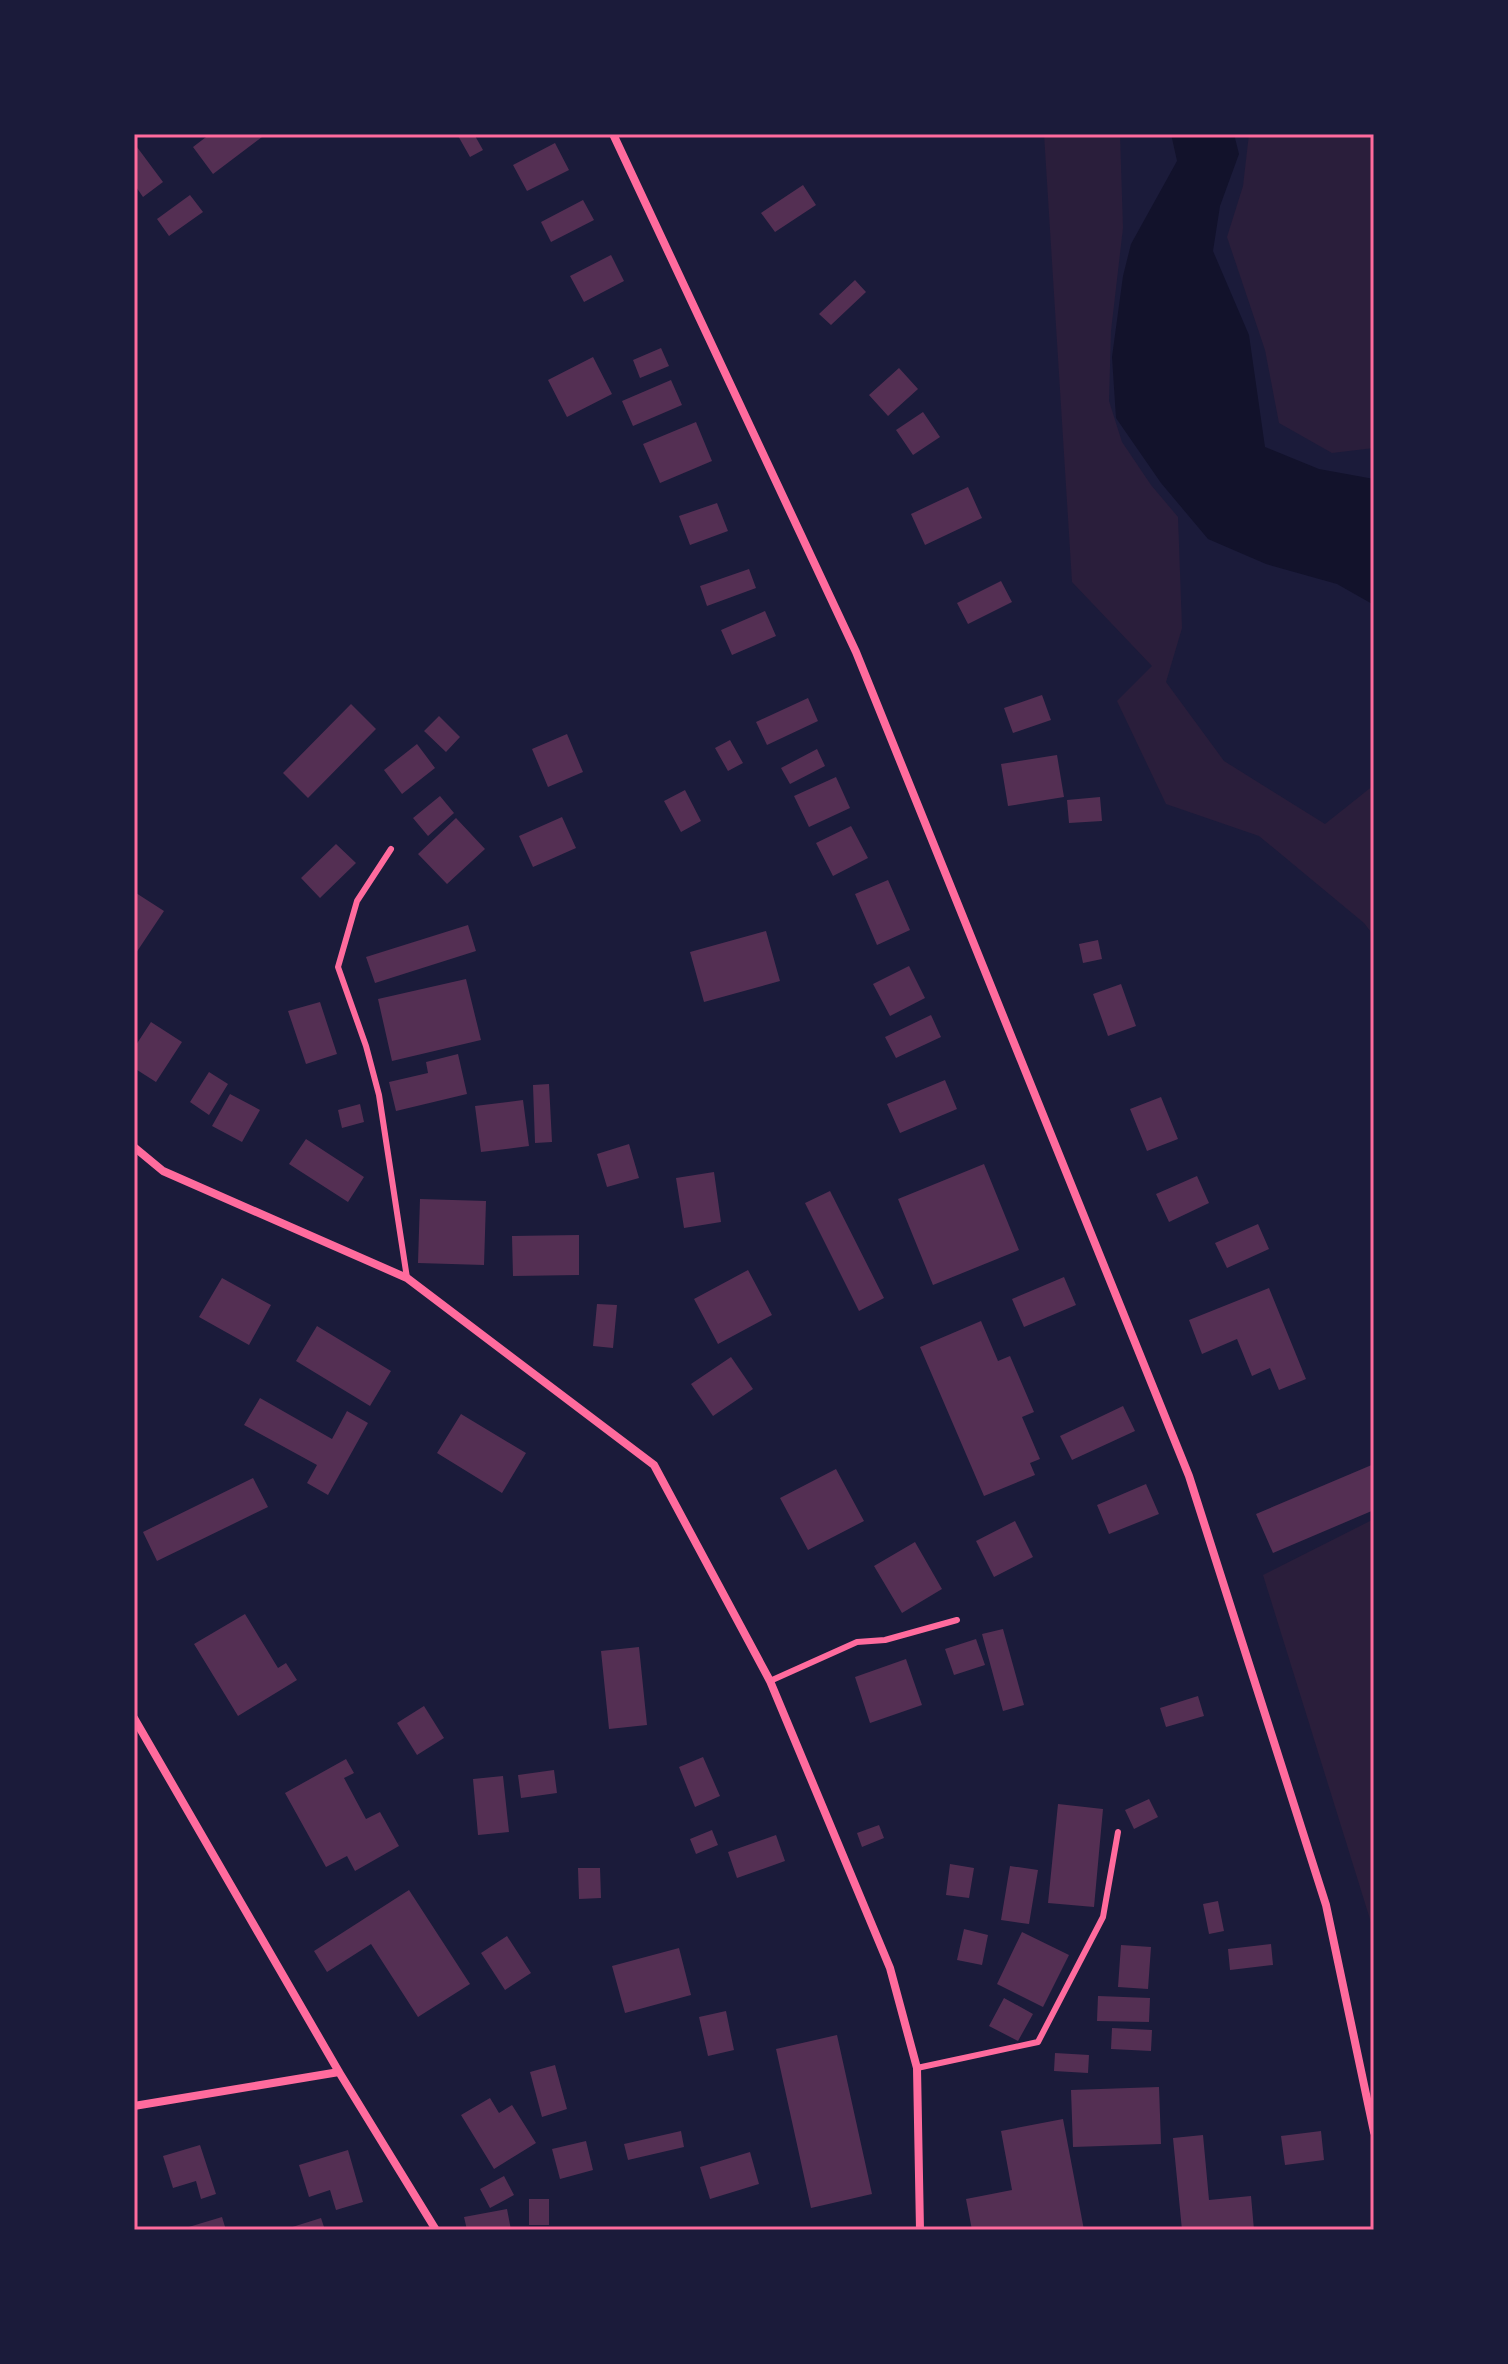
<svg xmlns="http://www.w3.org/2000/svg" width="1508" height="2364" viewBox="0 0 1508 2364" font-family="'Nunito Sans',sans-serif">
  <rect width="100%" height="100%" fill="#1b1b3a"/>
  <path fill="#2a1e3b" d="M1044 134H1120L1123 228 1111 331 1109 401 1122 442 1151 485 1178 517 1182 628 1166 682 1224 761 1325 824 1374 785V936L1364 923 1259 836 1166 804 1117 701 1152 666 1072 582Z
    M1249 134H1374V448L1332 453 1279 423 1265 350 1227 237 1243 186Z
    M1374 1519V1932L1263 1575Z"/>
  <path fill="#12122b" d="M1171 134H1234L1239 154 1220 206 1213 251 1249 335 1265 447 1319 469 1374 479V605L1337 584 1266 564 1208 539 1161 483 1116 418 1112 357 1123 276 1131 244 1177 161Z"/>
  <path fill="#542f53" d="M210 134H266L213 174 193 147Z
    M457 134H474L483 150 470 157Z
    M134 143 163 182 143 197 134 184Z
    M555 143 569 170 527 191 513 165Z
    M803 185 816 205 775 232 761 213Z
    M190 195 203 212 169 236 157 219Z
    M583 200 594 220 551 242 541 222Z
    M611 255 624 281 584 302 570 276Z
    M855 280 866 292 831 325 819 314Z
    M661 348 669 366 640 378 633 360Z
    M593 357 612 394 567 417 548 380Z
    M899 368 918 389 888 416 869 395Z
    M671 380 682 405 633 426 622 401Z
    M923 412 940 437 913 455 896 430Z
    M696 422 712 461 660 483 643 444Z
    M968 487 982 518 925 545 911 514Z
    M717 503 728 531 690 545 679 516Z
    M749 569 756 588 707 606 700 586Z
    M1001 581 1012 602 968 624 957 603Z
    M765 611 776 636 732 655 721 630Z
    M1042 695 1051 720 1013 733 1004 708Z
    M808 698 818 721 767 745 756 722Z
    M351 704 376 729 308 798 283 773Z
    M439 716 460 737 446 752 424 731Z
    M567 734 583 772 548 787 532 749Z
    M730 740 743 763 728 771 715 748Z
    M417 744 435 768 402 794 384 770Z
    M817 749 825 766 790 784 781 768Z
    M1057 755 1064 797 1008 806 1001 764Z
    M836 777 850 808 809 827 794 796Z
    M685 790 701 821 681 832 664 801Z
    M440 796 454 813 428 836 413 818Z
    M1100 797 1102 821 1069 823 1067 800Z
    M562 817 576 848 533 867 519 836Z
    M456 818 485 849 447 884 418 854Z
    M851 826 868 858 833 876 816 843Z
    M336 844 356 863 320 898 301 878Z
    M888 880 910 930 877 945 855 894Z
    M136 893 164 911 134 956V897Z
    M468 925 476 951 375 983 366 957Z
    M766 931 780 981 704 1002 690 952Z
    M1098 940 1102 959 1083 963 1079 944Z
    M909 966 925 998 890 1016 873 984Z
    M466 979 481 1040 392 1061 378 999Z
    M1121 984 1136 1026 1108 1036 1093 994Z
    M320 1002 337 1054 306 1064 288 1011Z
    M931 1015 941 1037 896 1058 885 1037Z
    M151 1022 182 1042 156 1082 134 1068V1048Z
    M458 1054 467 1094 396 1111 389 1082 428 1073 426 1062Z
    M209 1072 228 1084 209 1115 190 1102Z
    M945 1080 957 1109 900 1133 887 1104Z
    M549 1084 552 1142 535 1143 533 1085Z
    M230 1094 260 1110 242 1142 212 1126Z
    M1161 1097 1178 1139 1147 1151 1130 1109Z
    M523 1100 529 1146 481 1152 475 1106Z
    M360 1104 364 1122 342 1128 338 1110Z
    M306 1139 364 1177 348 1202 289 1164Z
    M629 1144 639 1178 607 1187 597 1154Z
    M984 1164 1019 1250 933 1285 898 1199Z
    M714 1172 721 1222 684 1228 676 1178Z
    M1197 1176 1209 1203 1169 1222 1156 1194Z
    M830 1191 884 1298 859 1311 805 1203Z
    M420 1199 486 1201 484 1265 418 1263Z
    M1258 1224 1269 1249 1227 1268 1215 1243Z
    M579 1235V1275L513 1276 512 1236Z
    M748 1270 772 1315 718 1344 694 1299Z
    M1064 1277 1076 1305 1024 1327 1012 1299Z
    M222 1278 271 1305 249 1345 199 1317Z
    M1269 1288 1306 1379 1279 1390 1270 1368 1252 1376 1237 1339 1202 1354 1189 1320Z
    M597 1304 617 1305 613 1348 593 1346Z
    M981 1321 998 1361 1010 1356 1034 1412 1022 1417 1040 1459 1030 1463 1035 1475 984 1496 920 1347Z
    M317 1326 391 1371 370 1406 296 1361Z
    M731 1357 753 1389 713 1416 691 1384Z
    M260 1398 332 1439 347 1411 368 1423 328 1495 307 1483 317 1465 244 1425Z
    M1123 1406 1135 1431 1072 1460 1060 1436Z
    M461 1414 526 1453 502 1493 437 1453Z
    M1374 1464V1510L1273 1553 1256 1514Z
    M836 1469 864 1521 808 1550 780 1498Z
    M253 1478 268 1507 157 1561 143 1532Z
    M1146 1484 1159 1514 1109 1534 1097 1505Z
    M1015 1521 1033 1557 994 1577 976 1541Z
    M915 1542 942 1589 902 1613 874 1566Z
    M245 1614 278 1668 286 1663 297 1680 238 1716 194 1644Z
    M1003 1629 1024 1705 1003 1711 982 1634Z
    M976 1639 985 1665 954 1675 945 1649Z
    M639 1647 647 1725 609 1729 601 1651Z
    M906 1659 922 1705 870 1723 855 1677Z
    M1198 1696 1204 1716 1166 1727 1160 1708Z
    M424 1706 444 1738 417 1755 397 1723Z
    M703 1757 720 1796 695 1807 679 1767Z
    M346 1759 354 1773 344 1778 366 1819 380 1812 399 1846 355 1871 347 1856 326 1867 285 1793Z
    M554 1770 557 1793 521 1798 518 1775Z
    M503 1776 509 1832 478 1835 473 1779Z
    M1149 1799 1158 1817 1134 1829 1125 1810Z
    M1058 1804 1103 1809 1094 1907 1048 1903Z
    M879 1825 884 1838 862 1847 857 1833Z
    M712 1830 718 1845 696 1854 690 1839Z
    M776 1835 785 1861 737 1878 728 1852Z
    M950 1864 974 1868 969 1898 946 1895Z
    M1010 1866 1038 1870 1029 1924 1001 1920Z
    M578 1868H600L601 1898 579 1899Z
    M409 1890 470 1984 418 2017 371 1944 327 1972 314 1951Z
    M1218 1901 1224 1931 1209 1934 1203 1904Z
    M964 1929 988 1935 982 1965 957 1960Z
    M1022 1932 1069 1955 1043 2007 997 1984Z
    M507 1936 531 1973 505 1990 481 1953Z
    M1271 1944 1273 1965 1230 1970 1228 1949Z
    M1121 1945 1151 1947 1148 1989 1118 1987Z
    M679 1948 691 1995 625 2013 612 1966Z
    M1098 1996 1150 1998 1149 2022 1097 2021Z
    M1004 1998 1033 2014 1018 2041 989 2026Z
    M726 2011 734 2050 708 2056 699 2017Z
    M1112 2028 1152 2030 1151 2051 1111 2049Z
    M837 2035 872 2194 811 2208 776 2049Z
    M1055 2053 1089 2055 1088 2073 1054 2071Z
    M555 2065 567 2109 542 2117 530 2072Z
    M1159 2087 1161 2144 1073 2147 1071 2090Z
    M490 2098 499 2113 512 2105 536 2143 494 2169 461 2115Z
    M1063 2119 1084 2230H972L966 2199 1012 2190 1001 2131Z
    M681 2131 684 2147 628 2160 624 2144Z
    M1321 2131 1324 2160 1285 2165 1281 2136Z
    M1203 2135 1209 2200 1251 2196 1254 2230H1182L1173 2138Z
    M586 2141 593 2170 560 2179 552 2149Z
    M200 2145 216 2194 201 2199 196 2181 173 2188 163 2156Z
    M348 2150 363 2202 336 2210 330 2190 309 2197 299 2165Z
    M750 2152 759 2184 710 2199 700 2167Z
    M504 2176 514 2195 490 2208 480 2189Z
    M529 2199H549V2225H529Z
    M507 2209 511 2230H467L464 2217Z
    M222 2217 226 2230H182V2229Z
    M321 2218 325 2230H286V2229Z"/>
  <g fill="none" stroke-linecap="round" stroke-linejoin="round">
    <path stroke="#ff6b9d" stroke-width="6" d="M391 849 357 901 338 967 366 1046 379 1095 407 1278
      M770 1681 857 1642 885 1640 957 1620
      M917 2068 1038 2042 1103 1917 1118 1832"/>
    <path stroke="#ff6b9d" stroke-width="8" d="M613 134 856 652 1189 1476 1326 1905 1374 2132
      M134 1147 163 1171 407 1278 654 1465 770 1681 890 1968 917 2068 920 2230
      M134 1718 339 2072 436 2230
      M134 2106 339 2072"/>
  </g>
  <rect width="1508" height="2364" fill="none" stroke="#1b1b3a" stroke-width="272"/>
  <rect x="136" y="136" width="1236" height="2092" fill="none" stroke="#ff6b9d" stroke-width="3"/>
</svg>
